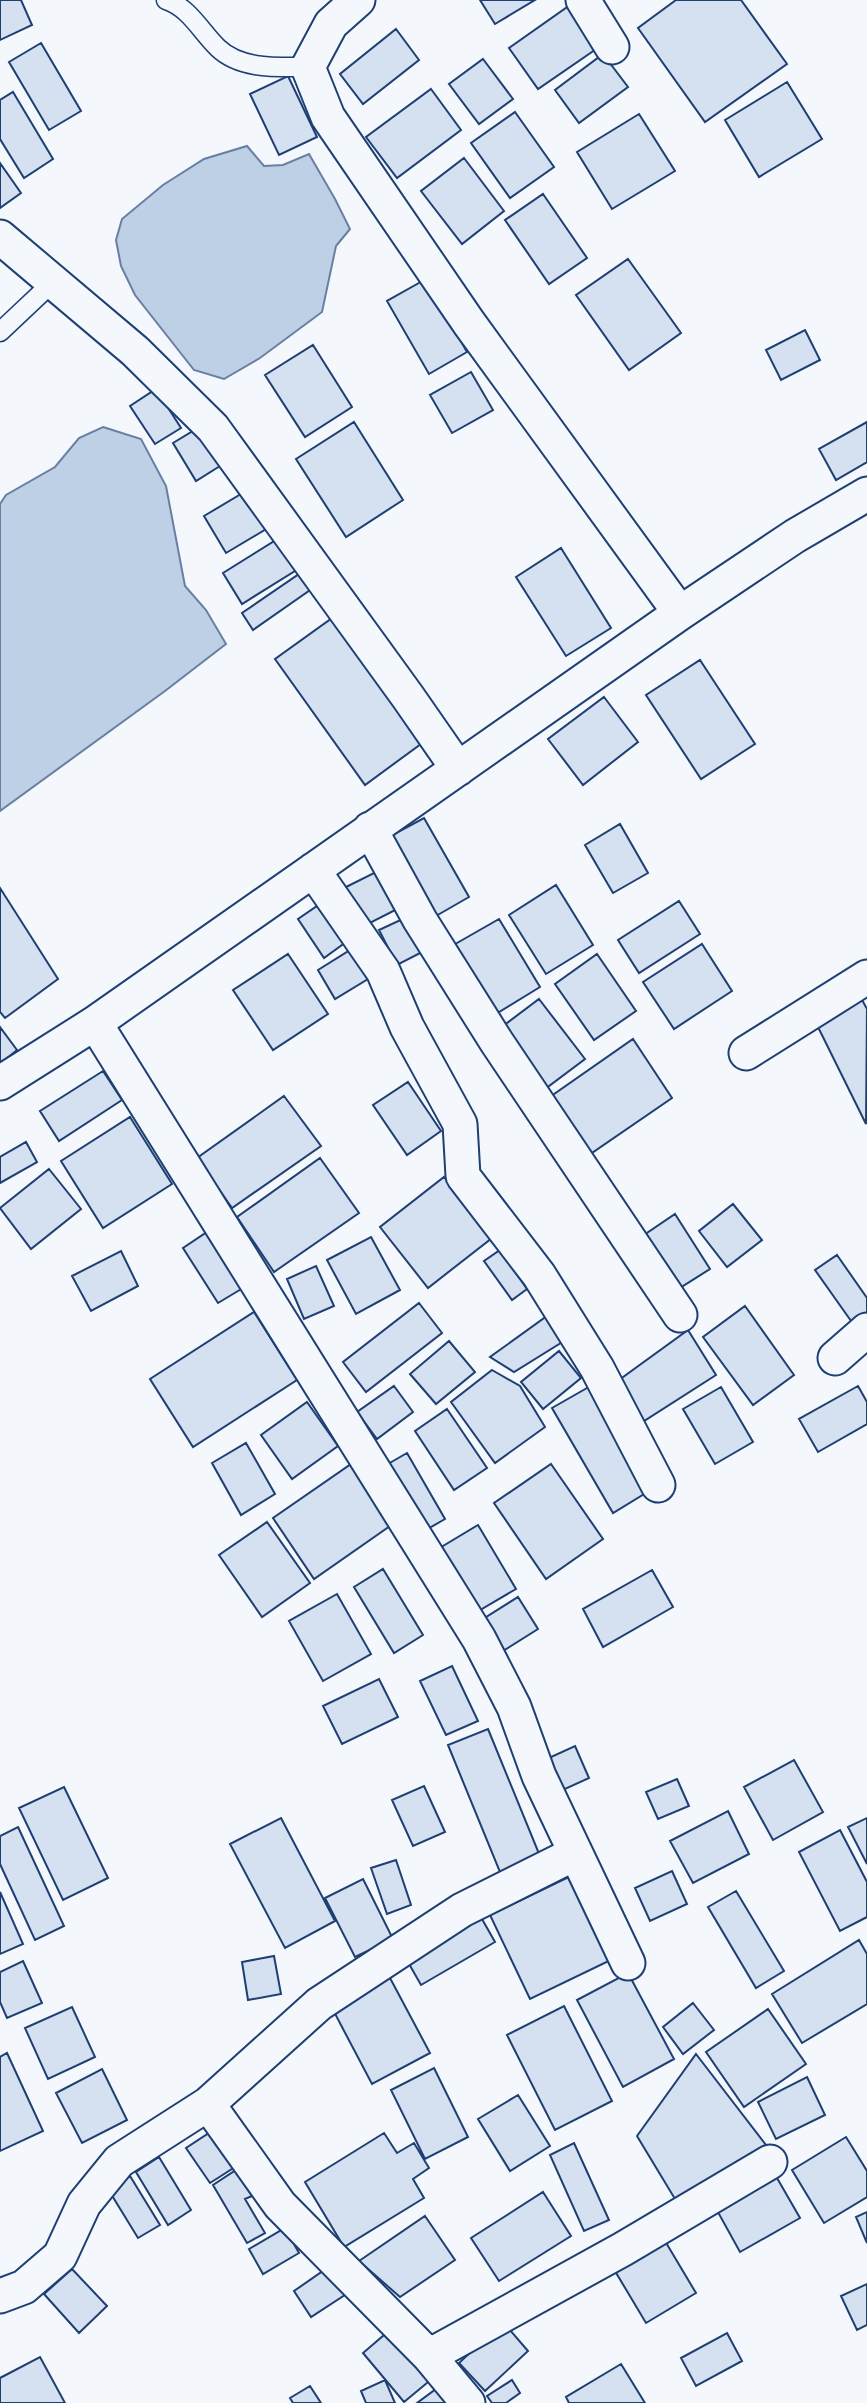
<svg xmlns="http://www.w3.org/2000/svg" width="867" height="2403" viewBox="0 0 867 2403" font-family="Manrope,sans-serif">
  <rect width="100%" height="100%" fill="#f4f7fb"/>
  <path fill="#bed0e5" stroke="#687fa3" stroke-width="2" d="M247 146 264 166 283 165 309 154 335 199 350 229 336 246 322 312 260 358 224 379 194 370 135 295 121 266 116 240 122 219 163 185 204 159Z
    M103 427 141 439 166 486 185 586 206 610 226 644 165 691 0 811V504L6 495 55 467 79 438Z"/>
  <path fill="#d5e0f0" stroke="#1d3f73" stroke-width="2" d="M0 0H21L32 25 0 40Z
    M480 0H535L495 24Z
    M676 0H741L787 64 705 122 638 28Z
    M573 3 602 45 538 89 509 48Z
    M396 29 419 60 363 104 340 74Z
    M41 43 81 111 49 130 9 62Z
    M603 54 628 87 579 123 555 90Z
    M483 59 513 99 479 124 449 84Z
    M288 76 317 137 279 155 250 94Z
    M787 82 822 139 759 177 725 120Z
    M431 89 461 130 397 178 366 137Z
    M13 92 53 159 24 178 0 139V100Z
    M515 112 554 167 510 198 471 143Z
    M639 114 675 171 612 209 577 152Z
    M464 158 504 211 462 244 421 191Z
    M0 163 21 193 0 208Z
    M543 194 587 258 549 284 505 220Z
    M628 259 681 333 629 370 576 295Z
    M426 279 467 352 429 374 387 301Z
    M805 330 820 360 781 380 766 350Z
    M313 345 352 407 305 437 265 375Z
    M471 372 493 410 452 433 430 395Z
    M156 389 181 428 155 444 130 406Z
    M354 422 403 500 346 537 296 459Z
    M867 422V462L836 480 819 449Z
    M198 428 220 466 196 481 173 443Z
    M251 488 273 525 226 553 204 516Z
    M284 535 303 566 242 604 223 573Z
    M561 548 611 628 566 656 516 577Z
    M302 572 313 588 253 630 242 613Z
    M335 616 425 741 365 785 275 659Z
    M700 660 755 744 701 779 646 695Z
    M604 697 638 742 583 785 548 739Z
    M424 818 469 897 429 920 383 840Z
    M620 824 648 873 613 893 585 845Z
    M386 867 405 905 366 925 346 887Z
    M556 885 593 945 546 974 509 915Z
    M0 888 58 979 5 1018 0 1012Z
    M679 901 700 934 639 973 618 940Z
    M320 904 346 942 324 958 298 919Z
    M409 916 426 950 397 965 379 930Z
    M499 919 540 987 491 1017 450 947Z
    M702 944 732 991 674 1029 643 982Z
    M355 947 373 976 335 999 318 970Z
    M288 954 328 1014 273 1050 233 990Z
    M597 954 636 1011 594 1040 555 984Z
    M861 998 867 1009 866 1124 815 1021Z
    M539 999 585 1059 545 1089 499 1029Z
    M0 1027 17 1050 0 1064Z
    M633 1039 672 1098 586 1157 547 1099Z
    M103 1071 122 1100 59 1141 40 1111Z
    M408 1082 441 1131 407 1155 373 1105Z
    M284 1096 321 1146 232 1208 197 1158Z
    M130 1117 172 1184 103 1228 61 1161Z
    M26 1142 37 1162 0 1183V1157Z
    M320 1158 359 1213 274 1272 237 1217Z
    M49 1169 81 1209 31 1249 0 1208Z
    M444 1177 492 1238 428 1288 380 1227Z
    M733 1204 762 1240 727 1267 699 1231Z
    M675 1214 710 1269 675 1291 641 1237Z
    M207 1232 243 1288 218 1303 183 1248Z
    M371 1237 400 1290 356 1314 327 1260Z
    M500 1250 527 1289 512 1300 484 1261Z
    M121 1251 138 1286 91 1311 72 1276Z
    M837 1255 867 1298V1321L856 1328 815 1270Z
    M316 1266 334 1306 304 1319 287 1279Z
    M419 1303 442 1333 366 1392 343 1362Z
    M745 1306 794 1375 753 1405 703 1337Z
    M254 1312 297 1380 193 1447 150 1379Z
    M547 1316 564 1341 514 1372 490 1357Z
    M688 1330 716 1375 644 1421 619 1380Z
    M449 1341 475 1372 436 1404 410 1374Z
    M559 1351 581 1378 543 1409 521 1382Z
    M492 1370 520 1386 545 1427 495 1463 451 1402Z
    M594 1384 654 1488 613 1513 552 1408Z
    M394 1386 413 1412 377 1439 357 1412Z
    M858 1386 867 1402V1424L818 1452 799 1419Z
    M721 1387 753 1442 715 1464 683 1409Z
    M307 1402 338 1446 292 1479 261 1435Z
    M447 1409 487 1468 454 1490 415 1431Z
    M246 1443 275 1494 241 1515 212 1463Z
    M407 1453 445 1519 419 1534 381 1468Z
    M354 1462 373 1490 369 1494 390 1526 314 1579 273 1518Z
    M551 1464 603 1539 546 1579 494 1503Z
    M267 1522 310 1583 262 1617 219 1555Z
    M478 1525 516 1589 470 1616 433 1552Z
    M383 1569 423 1635 394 1653 354 1587Z
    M652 1570 673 1607 603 1647 583 1609Z
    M337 1594 371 1654 323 1681 289 1621Z
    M518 1597 538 1629 495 1656 475 1624Z
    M452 1666 478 1721 446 1735 420 1681Z
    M379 1679 398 1717 342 1744 323 1706Z
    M488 1729 542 1861 502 1877 448 1745Z
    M575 1746 589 1778 554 1794 540 1762Z
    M794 1760 823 1812 773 1840 744 1787Z
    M677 1779 689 1806 658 1819 646 1792Z
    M424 1786 445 1832 413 1846 392 1800Z
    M64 1787 108 1878 63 1900 19 1808Z
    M728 1811 749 1854 693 1883 670 1841Z
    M281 1818 335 1921 285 1948 230 1844Z
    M867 1818V1864L848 1827Z
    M18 1827 64 1926 35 1940 0 1864V1836Z
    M840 1830 867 1882V1917L840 1931 799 1852Z
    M396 1860 411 1905 387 1914 371 1868Z
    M672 1871 687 1904 650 1921 635 1888Z
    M577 1873 617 1957 530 1999 490 1915Z
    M363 1879 393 1939 355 1957 325 1898Z
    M736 1891 784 1971 756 1988 708 1907Z
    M0 1892 23 1944 0 1954Z
    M478 1912 495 1942 421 1985 404 1955Z
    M859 1940 867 1954V2004L802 2043 772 1994Z
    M274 1956 281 1994 248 2000 242 1962Z
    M23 1961 42 2003 7 2018 0 2002V1972Z
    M628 1973 674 2059 623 2087 577 2000Z
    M390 1978 430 2053 372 2084 332 2008Z
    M693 2003 714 2030 683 2054 663 2027Z
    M564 2006 612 2101 555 2130 507 2035Z
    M72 2007 95 2057 48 2079 25 2028Z
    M768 2009 806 2064 744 2107 706 2052Z
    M7 2053 43 2131 0 2151V2057Z
    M696 2054 766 2145 675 2199 637 2136Z
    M434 2068 468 2137 425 2159 391 2090Z
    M102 2069 127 2120 82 2143 56 2093Z
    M807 2077 825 2115 776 2139 758 2102Z
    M518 2095 550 2146 510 2171 478 2119Z
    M212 2131 235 2167 210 2183 186 2148Z
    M384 2133 397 2153 414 2143 429 2168 413 2179 424 2198 344 2247 305 2182Z
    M846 2137 867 2171V2197L824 2223 792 2170Z
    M574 2143 609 2220 584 2231 550 2155Z
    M159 2157 191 2210 168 2225 136 2172Z
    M236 2170 252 2196 245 2199 265 2233 247 2243 213 2185Z
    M773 2171 800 2218 740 2252 714 2205Z
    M130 2176 160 2225 138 2238 108 2189Z
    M543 2192 571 2236 499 2281 471 2238Z
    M867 2212V2243L856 2217Z
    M425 2216 455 2260 400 2297 359 2261Z
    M285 2228 299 2253 263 2274 249 2249Z
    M665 2241 696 2293 646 2323 615 2271Z
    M333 2264 351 2291 311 2317 294 2291Z
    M72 2269 107 2306 79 2333 44 2294Z
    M867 2284V2325L857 2330 841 2296Z
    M503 2322 528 2351 485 2391 459 2363Z
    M391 2329 433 2378 404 2402 363 2353Z
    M727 2333 742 2361 696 2386 681 2358Z
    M40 2357 65 2403H0V2378Z
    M621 2364 645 2403H569L566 2397Z
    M385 2380 395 2403H366L361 2391Z
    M512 2380 520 2393 506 2403H492L487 2396Z
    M310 2386 321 2403H293L290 2398Z
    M440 2386 453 2403H417Z"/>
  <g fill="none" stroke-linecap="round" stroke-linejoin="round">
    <defs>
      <path id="lane" d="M166 0C190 8 201 32 218 48 241 70 279 67 308 67
        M0 332 54 281"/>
      <path id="street" d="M358 0 331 24 308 67 328 117 469 323 680 613
        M583 0 612 47
        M0 237 135 351 213 428 408 697 458 769
        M370 829 420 920 496 1041 680 1315
        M313 870 383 971 407 1027 460 1124 463 1176 539 1275 597 1368 658 1485
        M95 1023 479 1639 514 1707 539 1776 628 1963
        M746 1053 867 977
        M0 1083 95 1023 680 613 795 536 867 494
        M835 1358 867 1330
        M208 2104 280 2205 429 2356 468 2403
        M0 2296 24 2287 60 2256 84 2204 119 2161 208 2104 319 2004 462 1910 574 1854
        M429 2356 623 2249 770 2162"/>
    </defs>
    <use href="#lane" stroke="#1d3f73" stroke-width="21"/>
    <use href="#street" stroke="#1d3f73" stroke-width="37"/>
    <use href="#lane" stroke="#f4f7fb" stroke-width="18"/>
    <use href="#street" stroke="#f4f7fb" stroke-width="33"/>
  </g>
</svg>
